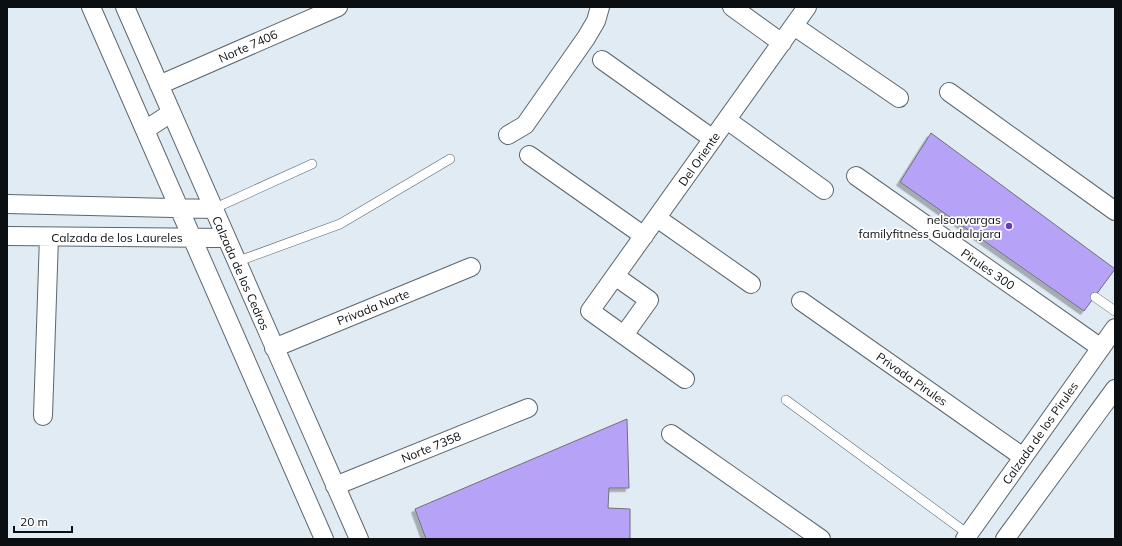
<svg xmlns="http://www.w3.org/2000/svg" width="1122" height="546" viewBox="0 0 1122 546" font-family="Mulish,sans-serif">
  <defs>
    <filter id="shadow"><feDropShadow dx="-3.5" dy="3.5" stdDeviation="0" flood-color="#0004"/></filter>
  </defs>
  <rect width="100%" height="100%" fill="#e0ebf4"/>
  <path fill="#b6a3f8" stroke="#716f7a" filter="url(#shadow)" d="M931 133 1115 269 1084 311 900 182Z
    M627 419 629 488H609L608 508 630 509V539H426L415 509Z"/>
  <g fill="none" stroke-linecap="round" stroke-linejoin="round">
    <defs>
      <path id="lane" d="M213 209 312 164
        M236 262 340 224 450 159
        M1095 297 1115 311
        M786 400 968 534"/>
      <path id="street" d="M91 7 324 539
        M125 7 359 539
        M732 7 782 43
        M794 26 899 98
        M602 60 713 139
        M159 85 338 7
        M949 92 1115 211
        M727 120 824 190
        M145 130 171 113
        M508 135 525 125 586 38 596 21 600 7
        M529 155 644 236
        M856 176 1101 348
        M7 204 213 209
        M657 218 751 284
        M7 236 226 238
        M615 276 649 300 624 335
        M801 301 1023 457
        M274 348 471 267
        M685 379 590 311 807 7
        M43 416 49 237
        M671 434 821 539
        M335 486 528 408
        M965 539 1115 328
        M1005 539 1115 389"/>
    </defs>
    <use href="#lane" stroke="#5d666d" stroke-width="10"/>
    <use href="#street" stroke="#5d666d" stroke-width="20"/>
    <use href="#lane" stroke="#fff" stroke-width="9"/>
    <use href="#street" stroke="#fff" stroke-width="18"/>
  </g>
  <circle fill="#673fb7" stroke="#fff" stroke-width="1.5" cx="1009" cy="226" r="4"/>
  <g text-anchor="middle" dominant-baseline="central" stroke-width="3.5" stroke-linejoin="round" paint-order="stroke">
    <g font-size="12" fill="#0c0f12" stroke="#fff">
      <text transform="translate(248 46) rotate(-24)">Norte 7406</text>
      <text transform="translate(699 159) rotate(-55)">Del Oriente</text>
      <text x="117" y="237">Calzada de los Laureles</text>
      <text transform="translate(988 269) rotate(35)">Pirules 300</text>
      <text transform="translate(241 273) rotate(66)">Calzada de los Cedros</text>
      <text transform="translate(373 307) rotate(-22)">Privada Norte</text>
      <text transform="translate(912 379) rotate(35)">Privada Pirules</text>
      <text transform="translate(1040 433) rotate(-55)">Calzada de los Pirules</text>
      <text transform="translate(431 447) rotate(-22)">Norte 7358</text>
    </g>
    <g font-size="12" fill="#0c0f12" stroke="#fff" text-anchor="end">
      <text x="1001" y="219">nelsonvargas<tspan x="1001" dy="14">familyfitness Guadalajara</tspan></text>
    </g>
  </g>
  <rect width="1122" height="546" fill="none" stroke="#0c0f12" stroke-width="16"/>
  <path d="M14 526v6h58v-6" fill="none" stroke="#0c0f12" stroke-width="2"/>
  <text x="20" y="526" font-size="12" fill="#0c0f12" stroke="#ffffff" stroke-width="3" paint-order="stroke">20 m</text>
</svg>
